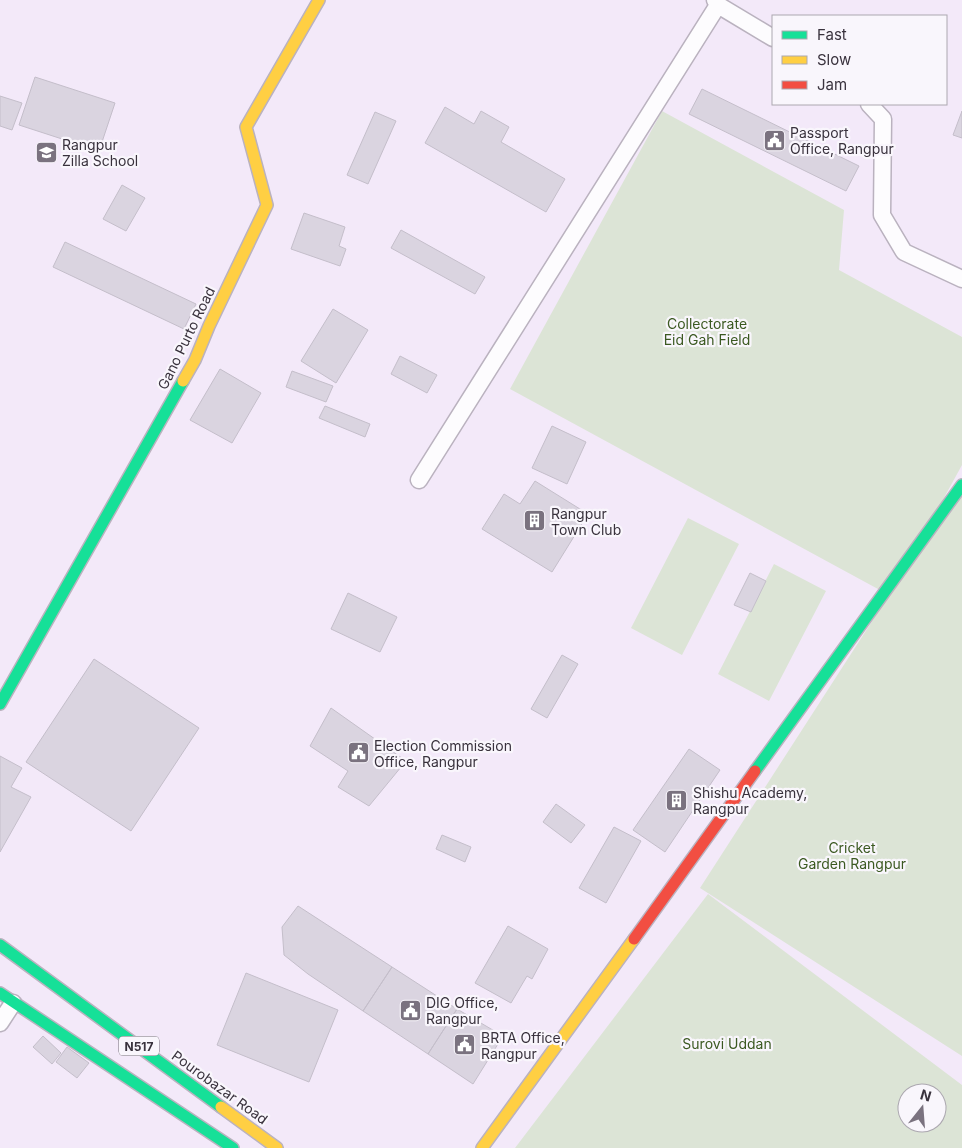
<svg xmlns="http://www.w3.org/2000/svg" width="962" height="1148" viewBox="0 0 962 1148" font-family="Inter,sans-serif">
  <rect width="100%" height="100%" fill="#f3e9f9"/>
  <path fill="#dce4d6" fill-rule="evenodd" d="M662 111 844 210 839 270 962 337V465L906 567 962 482V1056L700 888 889 595 510 389Z
    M688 518 739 544 682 655 631 628Z
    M774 564 826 591 769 701 718 674Z
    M708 894 962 1085V1148H515ZM907 1093H937V1123H907Z"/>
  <path fill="#dad4e0" stroke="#c4beca" d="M35 77 115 103 99 151 19 125Z
    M702 89 859 166 846 191 689 114Z
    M0 96 22 103 12 130 0 126Z
    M445 107 474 124 481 111 509 127 501 142 565 179 546 212 425 143Z
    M962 111V138L953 135Z
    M375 112 396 121 368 184 347 175Z
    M122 185 145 198 126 231 103 219Z
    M304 213 345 227 339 246 346 249 340 266 291 249Z
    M401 230 485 277 475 294 391 248Z
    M65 242 196 304 184 329 53 267Z
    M333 309 368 330 336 383 301 361Z
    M400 356 437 375 427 393 391 374Z
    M220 369 261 393 232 443 190 420Z
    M292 371 333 386 326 402 286 387Z
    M325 406 370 424 365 437 319 418Z
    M552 426 586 442 567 484 532 468Z
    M535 481 588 514 552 572 482 529 504 494 520 504Z
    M750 573 766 581 751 612 734 605Z
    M348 593 397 617 380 652 331 629Z
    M562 655 578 664 547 718 531 709Z
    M94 659 199 728 131 831 26 762Z
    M331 708 406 761 369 806 338 787 348 771 310 746Z
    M689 749 720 770 665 852 633 830Z
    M0 756 22 768 11 787 31 797 0 852Z
    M556 804 585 825 571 843 543 822Z
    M614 827 641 841 606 903 579 888Z
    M442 835 471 847 465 862 436 849Z
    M298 906 392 967 363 1011 308 974 284 955 282 927Z
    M508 926 548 949 532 979 527 976 511 1003 475 983Z
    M392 967 457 1009 428 1054 363 1011Z
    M246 973 338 1010 309 1082 217 1045Z
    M457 1009 503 1036 473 1084 428 1054Z
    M43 1036 61 1053 52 1064 33 1047Z
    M67 1047 89 1063 77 1078 56 1062Z"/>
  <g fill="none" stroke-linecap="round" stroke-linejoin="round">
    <defs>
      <path id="street" d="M715 0 718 5 773 38
        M869 104 883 119 882 215 904 252 962 279
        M419 480 718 5
        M0 1023 13 1003"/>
      <path id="fast" d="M0 704 183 381
        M755 771 962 485
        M0 945 221 1107
        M0 993 233 1148"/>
      <path id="slow" d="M183 381 195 360 209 326 267 205 246 127 319 0
        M221 1107 277 1148
        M482 1148 634 939"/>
      <path id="jam" d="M634 939 755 771"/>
    </defs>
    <use href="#street" stroke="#bab2bf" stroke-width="19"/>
    <use href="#fast" stroke="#bab2bf" stroke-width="14"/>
    <use href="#slow" stroke="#bab2bf" stroke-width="14"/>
    <use href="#jam" stroke="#bab2bf" stroke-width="14"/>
    <use href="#street" stroke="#fdfcfe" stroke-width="16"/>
    <use href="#fast" stroke="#16e098" stroke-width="11"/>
    <use href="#slow" stroke="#ffcf43" stroke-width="11"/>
    <use href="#jam" stroke="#f24e42" stroke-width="11"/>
  </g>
  <defs>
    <symbol id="civic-square" viewBox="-11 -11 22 22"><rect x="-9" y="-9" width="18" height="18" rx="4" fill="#7a727f" stroke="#f9f6fc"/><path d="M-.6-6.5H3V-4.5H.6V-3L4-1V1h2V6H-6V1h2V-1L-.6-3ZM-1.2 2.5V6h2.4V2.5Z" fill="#fff"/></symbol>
    <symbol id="school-square" viewBox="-11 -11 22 22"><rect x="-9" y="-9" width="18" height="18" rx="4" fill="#7a727f" stroke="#f9f6fc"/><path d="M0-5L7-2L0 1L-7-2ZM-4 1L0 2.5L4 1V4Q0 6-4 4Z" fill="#fff"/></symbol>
    <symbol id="building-square" viewBox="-11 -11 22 22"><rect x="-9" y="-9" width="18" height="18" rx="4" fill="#7a727f" stroke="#f9f6fc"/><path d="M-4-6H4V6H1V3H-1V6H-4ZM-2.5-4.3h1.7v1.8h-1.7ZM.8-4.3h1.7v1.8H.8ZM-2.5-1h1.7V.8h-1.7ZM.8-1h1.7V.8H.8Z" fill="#fff"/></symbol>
  </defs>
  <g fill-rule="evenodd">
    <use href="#civic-square" x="762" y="128" width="25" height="25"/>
    <use href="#school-square" x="34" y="140" width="25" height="25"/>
    <use href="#building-square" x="522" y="508" width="25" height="25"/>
    <use href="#civic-square" x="346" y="740" width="25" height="25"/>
    <use href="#building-square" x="664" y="788" width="25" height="25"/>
    <use href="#civic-square" x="398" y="998" width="25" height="25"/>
    <use href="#civic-square" x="452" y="1032" width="25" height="25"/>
  </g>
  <g text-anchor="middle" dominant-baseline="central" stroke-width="4.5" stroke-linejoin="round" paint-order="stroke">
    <rect fill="#f9f6fc" stroke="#736d76" stroke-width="1" x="119" y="1036.5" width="40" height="19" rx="4"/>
    <g font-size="12" font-weight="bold" fill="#39323d">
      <text x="139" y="1046">N517</text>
    </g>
    <g font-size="14" fill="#39323d" stroke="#f9f6fc" text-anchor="start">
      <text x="790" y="132">Passport<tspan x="790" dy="16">Office, Rangpur</tspan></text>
      <text x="62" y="144">Rangpur<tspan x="62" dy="16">Zilla School</tspan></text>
      <text x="551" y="513">Rangpur<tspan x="551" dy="16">Town Club</tspan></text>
      <text x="374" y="745">Election Commission<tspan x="374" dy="16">Office, Rangpur</tspan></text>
      <text x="693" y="792">Shishu Academy,<tspan x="693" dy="16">Rangpur</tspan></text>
      <text x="426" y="1002">DIG Office,<tspan x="426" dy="16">Rangpur</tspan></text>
      <text x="481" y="1037">BRTA Office,<tspan x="481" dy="16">Rangpur</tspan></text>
    </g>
    <g font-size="14" fill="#3b5921" stroke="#f9f6fc">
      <text x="707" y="323">Collectorate<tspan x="707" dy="16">Eid Gah Field</tspan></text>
      <text x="852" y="847">Cricket<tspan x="852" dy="16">Garden Rangpur</tspan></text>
      <text x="727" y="1043">Surovi Uddan</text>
    </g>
    <g font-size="14" fill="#39323d" stroke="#f9f6fc">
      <text transform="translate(186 338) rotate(-64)">Gano Purto Road</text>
      <text transform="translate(220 1087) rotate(36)">Pourobazar Road</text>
    </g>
  </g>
  <rect x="772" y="15" width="175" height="90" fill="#f9f6fc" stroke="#aca8b0"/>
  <rect x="782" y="31" width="25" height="8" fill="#16e098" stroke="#aca8b0"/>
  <text x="817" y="40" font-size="15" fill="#39323d">Fast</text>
  <rect x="782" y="56" width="25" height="8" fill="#ffcf43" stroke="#aca8b0"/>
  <text x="817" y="65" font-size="15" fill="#39323d">Slow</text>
  <rect x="782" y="81" width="25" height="8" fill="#f24e42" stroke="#aca8b0"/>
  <text x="817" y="90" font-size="15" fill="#39323d">Jam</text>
  <g transform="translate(922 1108) rotate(17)"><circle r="24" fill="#f9f6fc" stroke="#aca8b0"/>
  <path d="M0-4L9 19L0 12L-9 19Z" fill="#7a727f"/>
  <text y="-8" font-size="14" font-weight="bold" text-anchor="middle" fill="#39323d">N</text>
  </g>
</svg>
